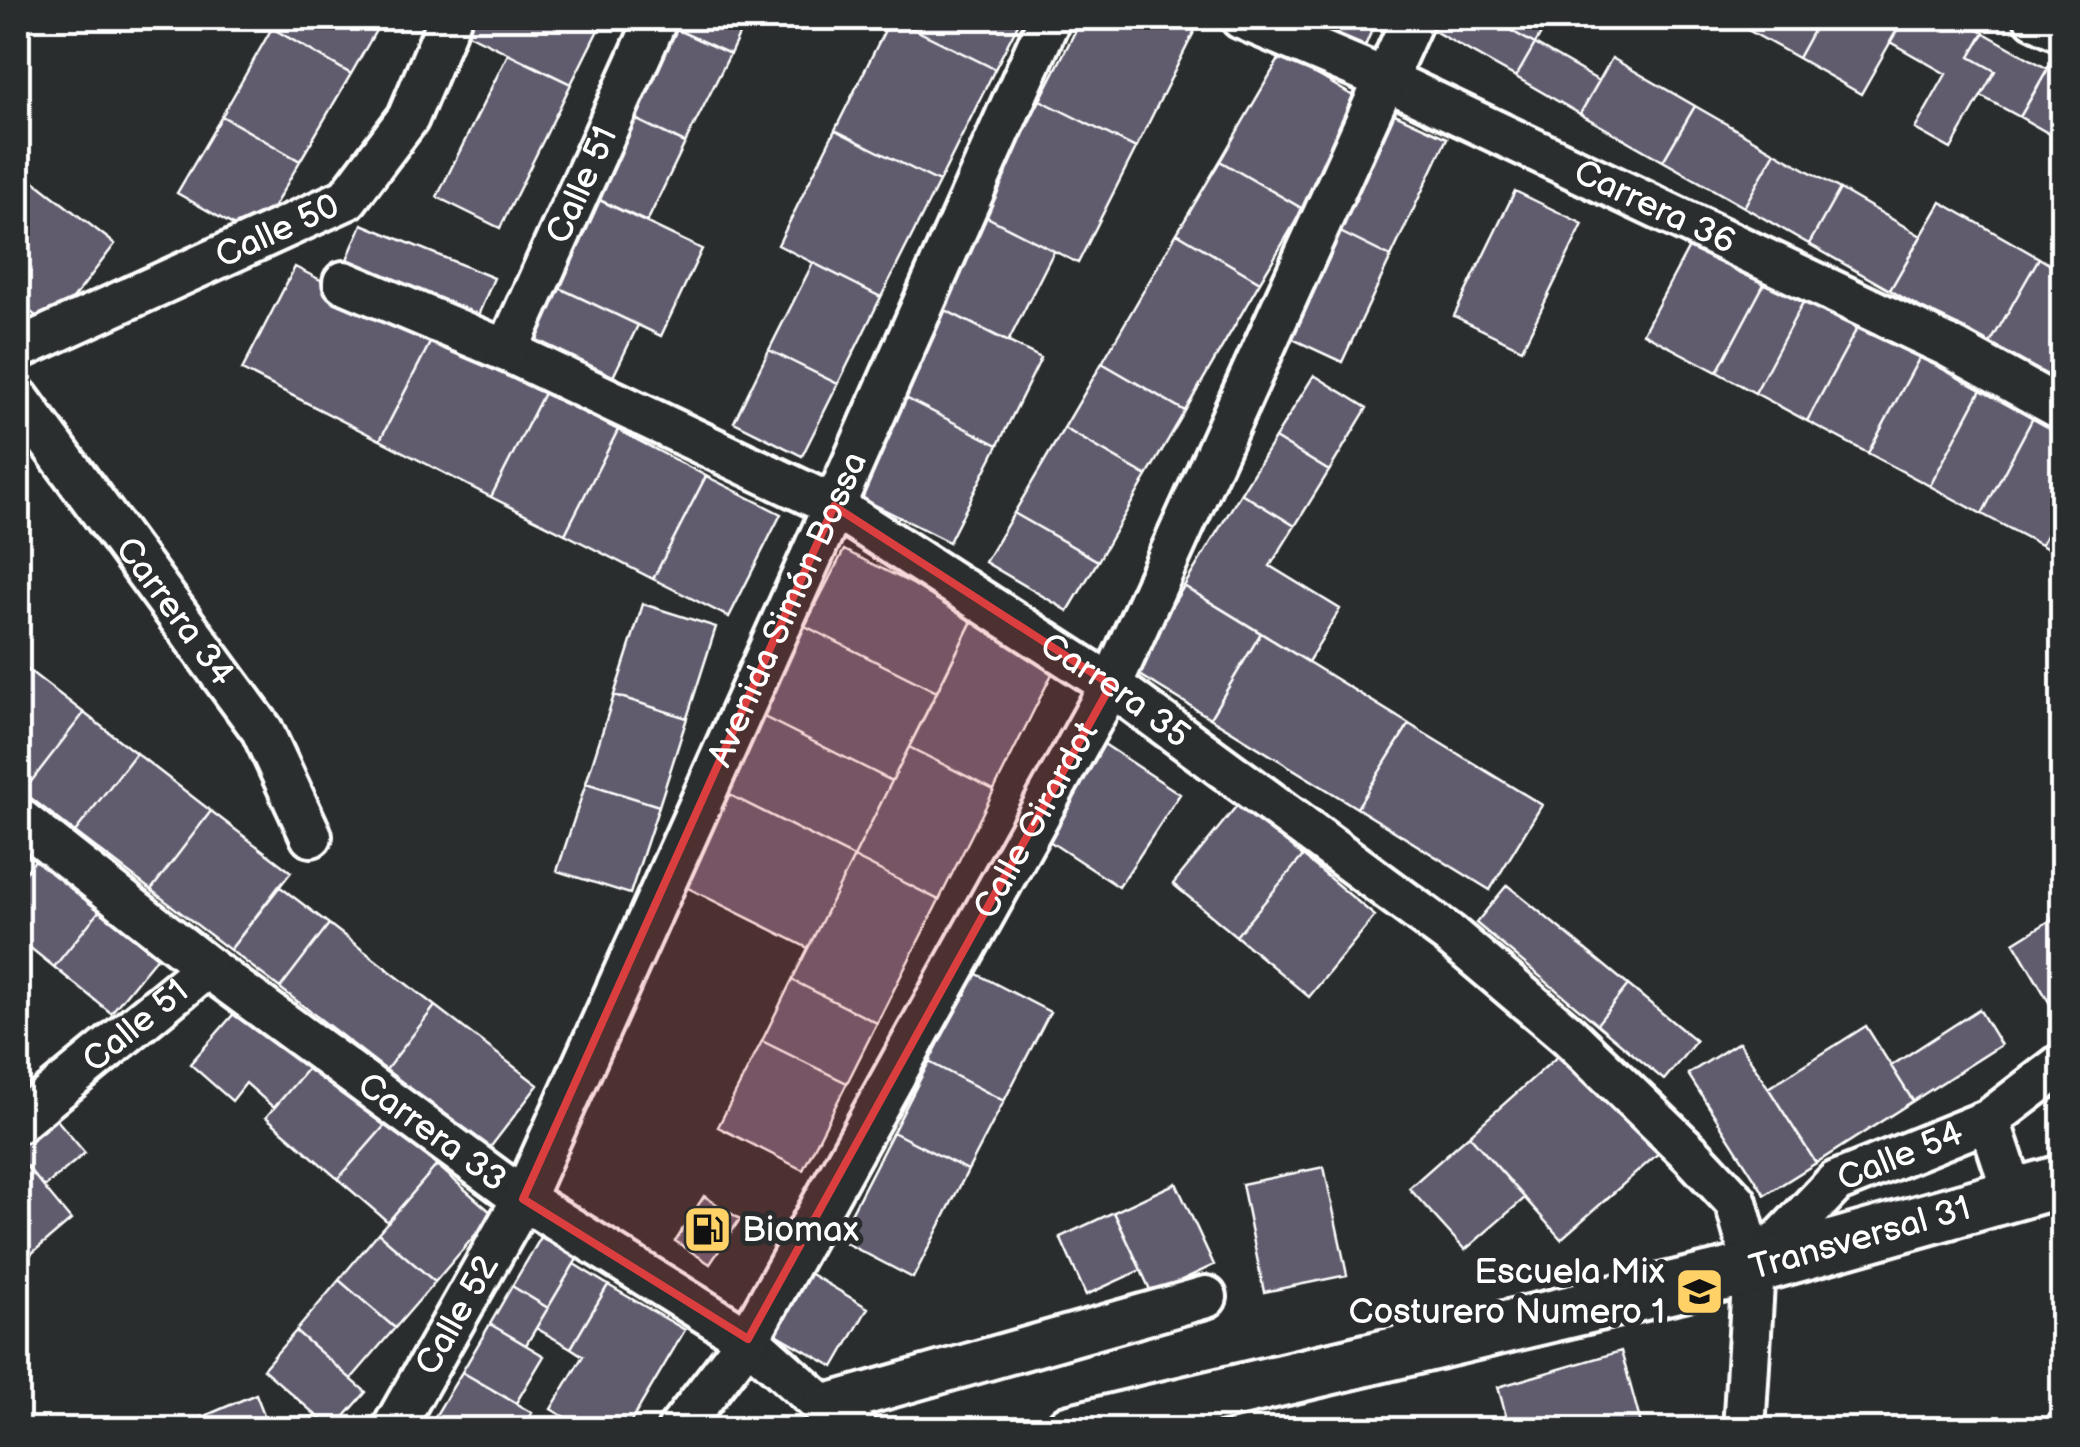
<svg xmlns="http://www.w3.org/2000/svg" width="2080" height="1447" viewBox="0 0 2080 1447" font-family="'Balsamiq Sans',sans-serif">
  <rect width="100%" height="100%" fill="#2a2d2e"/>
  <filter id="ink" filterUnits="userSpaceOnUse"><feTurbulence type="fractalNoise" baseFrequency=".01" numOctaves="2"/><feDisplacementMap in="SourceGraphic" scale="20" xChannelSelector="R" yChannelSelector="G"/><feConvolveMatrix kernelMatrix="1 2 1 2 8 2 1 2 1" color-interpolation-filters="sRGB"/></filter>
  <g filter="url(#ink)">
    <path fill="#605c6e" stroke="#fff" stroke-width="2.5" d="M278 18H383L351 74 272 28Z
      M456 18H604L571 84 452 26Z
      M676 18H747L730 54 671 27Z
      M891 18 995 69 939 182 835 130Z
      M891 18H1021L995 69Z
      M1082 18H1181L1197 26 1136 148 1040 100Z
      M1298 18H1377L1363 51 1296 21Z
      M1433 18H1488L1535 44 1516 77 1427 27Z
      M1488 18H1550L1535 44Z
      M1743 18H1820L1798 58 1739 25Z
      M1820 18H1904L1861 94 1798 58Z
      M1904 18H1957L1984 33 1970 57 1995 71 1951 149 1915 129 1946 74 1890 42Z
      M671 27 730 54 685 143 631 117Z
      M272 28 351 74 300 161 222 116Z
      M1984 33 2048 69 2020 117 1981 96 1995 71 1970 57Z
      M1535 44 1599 81 1580 114 1516 77Z
      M508 54 571 84 500 228 437 197Z
      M1282 54 1365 103 1303 209 1220 161Z
      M2054 57 2062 62V141L2020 117Z
      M1612 58 1695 106 1663 161 1580 114Z
      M1040 100 1136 148 1078 263 983 215Z
      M1695 106 1775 152 1744 207 1663 161Z
      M1384 109 1447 138 1391 257 1328 226Z
      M222 116 300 161 256 238 177 193Z
      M631 117 685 143 647 222 593 197Z
      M835 130 939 182 881 297 778 245Z
      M1775 152 1840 189 1809 244 1744 207Z
      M1220 161 1303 209 1260 282 1177 233Z
      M31 179 115 244 51 328 18 302V196Z
      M1840 189 1921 236 1890 290 1809 244Z
      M1515 191 1583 224 1522 349 1454 316Z
      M593 197 702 249 661 336 551 284Z
      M1941 202 2039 258 1988 347 1890 290Z
      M983 215 1054 251 1008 342 937 306Z
      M362 224 494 278 477 318 345 264Z
      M1338 231 1391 257 1342 362 1288 337Z
      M1177 233 1260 282 1185 411 1102 363Z
      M1696 234 1770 273 1717 372 1643 333Z
      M2039 258 2062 272V389L1988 347Z
      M813 263 881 297 838 384 769 350Z
      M295 267 433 337 380 440 242 370Z
      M1770 273 1808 293 1755 393 1717 372Z
      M551 284 638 325 610 383 524 342Z
      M1808 293 1861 321 1807 421 1755 393Z
      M937 306 1041 358 998 445 894 392Z
      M1861 321 1922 353 1868 453 1807 421Z
      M433 337 544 393 491 497 380 440Z
      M769 350 838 384 802 456 734 422Z
      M1922 353 1983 386 1930 486 1868 453Z
      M1102 363 1185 411 1147 476 1064 428Z
      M1314 375 1367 408 1329 471 1275 438Z
      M1983 386 2035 414 1982 514 1930 486Z
      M894 392 998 445 949 542 845 490Z
      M544 393 618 430 565 534 491 497Z
      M2035 414 2062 428V505L2041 545 1982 514Z
      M1064 428 1147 476 1098 561 1014 513Z
      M618 430 706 476 653 579 565 534Z
      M1275 438 1329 471 1295 526 1241 493Z
      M706 476 781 514 729 617 653 579Z
      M1241 493 1295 526 1270 566 1340 609 1308 662 1184 586Z
      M2062 505V557L2041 545Z
      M1014 513 1098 561 1068 611 985 562Z
      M844 550 975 615 937 692 805 626Z
      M1184 586 1261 633 1210 718 1132 670Z
      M643 604 716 627 687 718 614 695Z
      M975 615 1060 658 994 790 909 747Z
      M805 626 937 692 892 781 760 715Z
      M1261 633 1409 724 1357 808 1210 718Z
      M18 662 84 713 23 792 18 788Z
      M614 695 687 718 659 806 586 783Z
      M84 713 136 753 75 832 23 792Z
      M760 715 892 781 854 857 722 791Z
      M1409 724 1542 805 1490 890 1357 808Z
      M1104 744 1180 794 1119 887 1043 837Z
      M909 747 994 790 939 900 854 857Z
      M136 753 211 811 151 890 75 832Z
      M586 783 659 806 630 894 557 871Z
      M722 791 854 857 808 948 676 882Z
      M1239 803 1303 856 1236 936 1173 884Z
      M211 811 291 872 230 950 151 890Z
      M1303 856 1375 916 1309 997 1236 936Z
      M854 857 939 900 877 1023 792 980Z
      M36 859 100 910 54 967 18 938V882Z
      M1507 885 1628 985 1597 1024 1476 923Z
      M279 886 329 924 280 988 230 950Z
      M100 910 157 957 111 1013 54 967Z
      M2062 913V1024L2014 943Z
      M329 924 435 1006 386 1070 280 988Z
      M975 973 1050 1012 1004 1101 929 1062Z
      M792 980 877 1023 847 1083 762 1041Z
      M1628 985 1696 1041 1664 1080 1597 1024Z
      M245 1001 315 1060 274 1108 246 1083 232 1101 190 1064Z
      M435 1006 538 1085 489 1149 386 1070Z
      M1979 1009 2001 1045 1913 1101 1891 1066Z
      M1866 1026 1913 1101 1816 1163 1768 1088Z
      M762 1041 847 1083 803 1170 718 1127Z
      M1739 1042 1816 1163 1765 1195 1688 1074Z
      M1568 1047 1660 1152 1561 1239 1469 1135Z
      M315 1060 387 1123 338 1179 266 1117Z
      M929 1062 1004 1101 968 1170 893 1132Z
      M52 1114 85 1153 44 1187 18 1156V1143Z
      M387 1123 437 1165 388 1222 338 1179Z
      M893 1132 968 1170 913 1278 838 1239Z
      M1469 1135 1525 1198 1465 1250 1409 1188Z
      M18 1156 71 1220 31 1254 18 1238Z
      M437 1165 493 1214 435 1282 378 1233Z
      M1324 1167 1347 1275 1264 1292 1242 1184Z
      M1176 1183 1214 1265 1152 1294 1114 1212Z
      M704 1196 740 1219 710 1264 675 1241Z
      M1114 1212 1141 1270 1086 1295 1060 1237Z
      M550 1222 586 1244 548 1308 512 1286Z
      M378 1233 435 1282 395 1328 339 1280Z
      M18 1238 31 1254 18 1265Z
      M574 1264 608 1285 571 1348 536 1328Z
      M799 1267 868 1308 834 1367 764 1327Z
      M339 1280 395 1328 351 1379 296 1331Z
      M608 1285 685 1330 626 1430H586L551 1409 583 1356 571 1348Z
      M512 1286 548 1308 526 1345 490 1324Z
      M490 1324 544 1356 516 1403 462 1372Z
      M296 1331 366 1392 333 1430 263 1369Z
      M1621 1351 1641 1424 1621 1430H1510L1498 1387Z
      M462 1372 532 1413 522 1430H454L434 1418Z
      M256 1394 270 1430H213L207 1415Z
      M207 1415 213 1430H170Z
      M434 1418 454 1430H427Z"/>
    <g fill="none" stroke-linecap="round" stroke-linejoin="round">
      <defs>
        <g id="minor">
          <path id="s1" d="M1241 18 1385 79 1948 346 2062 409"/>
          <path d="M2035 18 2062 31"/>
          <path id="s2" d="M344 282 507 351 834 506 1111 685 1450 935 1568 1035 1692 1155 1736 1202 1754 1268 1744 1430"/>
          <path id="s3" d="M18 349 347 199 408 118 450 18"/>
          <path id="s4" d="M507 351 657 18"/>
          <path id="s5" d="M18 398 262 730 311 836"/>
          <path id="s6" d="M18 818 207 967 523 1199 748 1339 823 1406 857 1430"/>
          <path d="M1989 1120 2014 1195"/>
          <path id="s7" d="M18 1122 207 967"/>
          <path id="s8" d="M1754 1268 1836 1182 1989 1120 2062 1064"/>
          <path d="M823 1406 1206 1297"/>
          <path id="s9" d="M392 1430 523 1199 834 506 1050 18"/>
          <path id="s10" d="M678 1430 748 1339 1111 685 1413 18"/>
        </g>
        <g id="tertiary">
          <path id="s11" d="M1071 1430 1754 1268 2062 1181"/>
        </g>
      </defs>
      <use href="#minor" stroke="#fff" stroke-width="48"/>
      <use href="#tertiary" stroke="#fff" stroke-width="58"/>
      <use href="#minor" stroke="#2a2d2e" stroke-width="40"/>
      <use href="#tertiary" stroke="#2a2d2e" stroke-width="50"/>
    </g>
  </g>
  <path fill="#da3e3e" fill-opacity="0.2" stroke="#da3e3e" stroke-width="8" stroke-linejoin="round" d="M834 506 1111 685 748 1339 523 1199Z"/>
  <defs>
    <symbol id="fuel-square" viewBox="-11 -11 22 22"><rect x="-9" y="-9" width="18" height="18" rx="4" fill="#ffd166" stroke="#2a2d2e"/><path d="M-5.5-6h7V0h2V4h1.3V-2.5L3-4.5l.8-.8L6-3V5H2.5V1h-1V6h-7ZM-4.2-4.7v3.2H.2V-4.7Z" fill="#111"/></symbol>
    <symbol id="school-square" viewBox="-11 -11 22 22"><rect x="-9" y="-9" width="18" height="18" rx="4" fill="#ffd166" stroke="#2a2d2e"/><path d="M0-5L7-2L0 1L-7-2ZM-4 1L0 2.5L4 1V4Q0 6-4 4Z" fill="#111"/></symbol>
  </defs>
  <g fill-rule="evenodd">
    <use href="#fuel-square" x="680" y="1202" width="55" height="55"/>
    <use href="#school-square" x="1672" y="1264" width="55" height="55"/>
  </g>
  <g text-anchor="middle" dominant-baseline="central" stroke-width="10" stroke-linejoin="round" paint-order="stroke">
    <g font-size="35" fill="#fff" stroke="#2a2d2e">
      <text stroke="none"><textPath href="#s4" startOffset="182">Calle 51</textPath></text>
      <text stroke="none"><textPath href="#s1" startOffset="455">Carrera 36</textPath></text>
      <text stroke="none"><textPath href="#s3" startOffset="285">Calle 50</textPath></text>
      <text stroke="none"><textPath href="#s9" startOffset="912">Avenida Simón Bossa</textPath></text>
      <text stroke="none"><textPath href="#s5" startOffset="265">Carrera 34</textPath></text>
      <text stroke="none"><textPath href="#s2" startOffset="875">Carrera 35</textPath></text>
      <text stroke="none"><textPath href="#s10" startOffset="708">Calle Girardot</textPath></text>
      <text stroke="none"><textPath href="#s7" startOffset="152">Calle 51</textPath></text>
      <text stroke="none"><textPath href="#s6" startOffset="520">Carrera 33</textPath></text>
      <text stroke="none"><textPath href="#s8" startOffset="188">Calle 54</textPath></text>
      <text stroke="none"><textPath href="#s11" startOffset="812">Transversal 31</textPath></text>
      <text stroke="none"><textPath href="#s9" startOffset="132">Calle 52</textPath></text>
    </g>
    <g font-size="35" fill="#fff" stroke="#2a2d2e" text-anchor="start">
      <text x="742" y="1230">Biomax</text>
      <text x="1665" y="1272" text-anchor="end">Escuela Mix<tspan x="1665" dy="40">Costurero Numero 1</tspan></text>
    </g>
  </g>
  <rect width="2080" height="1447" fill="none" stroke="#2a2d2e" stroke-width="60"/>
  <rect x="30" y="30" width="2020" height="1387" fill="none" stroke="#fff" stroke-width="4" filter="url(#ink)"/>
</svg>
